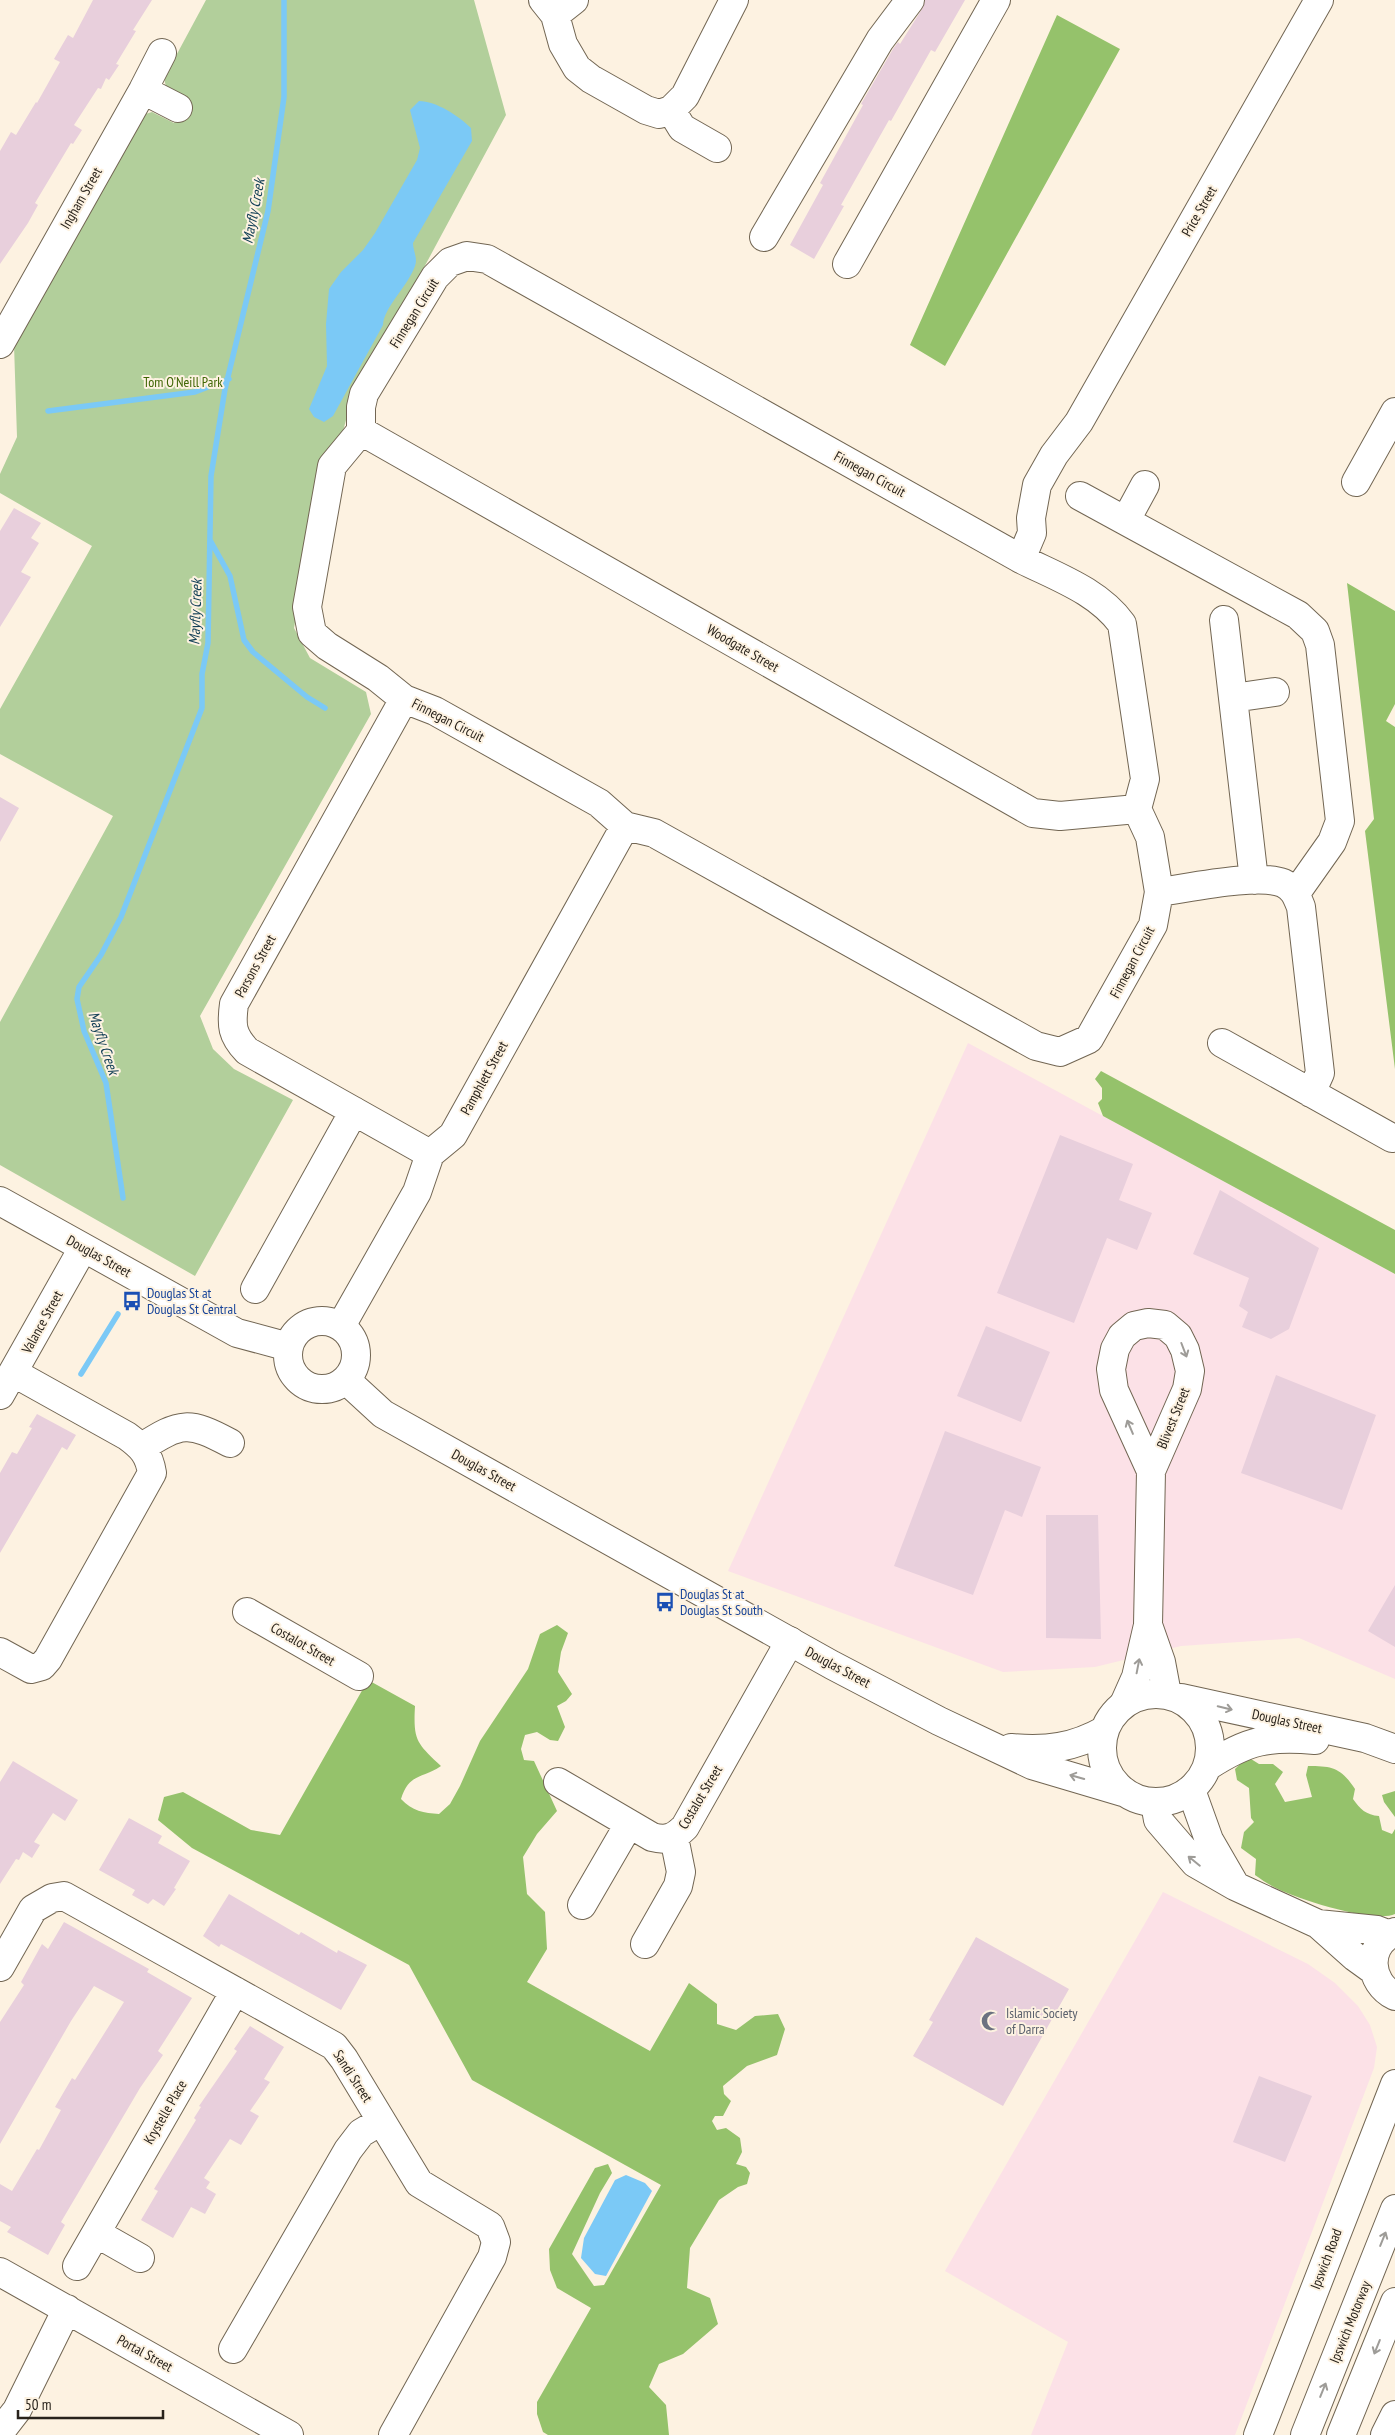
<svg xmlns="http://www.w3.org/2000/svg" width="1395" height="2435" viewBox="0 0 1395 2435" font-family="'PT Sans Narrow',sans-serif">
  <rect width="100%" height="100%" fill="#fdf2e1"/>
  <path fill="#fce1e7" d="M968 1043 1395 1274V1679L1299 1638 1181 1646 1095 1667 1003 1672 728 1571Z
    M1163 1892 1308 1964 1335 1983 1358 2006 1370 2025 1377 2047 1374 2068 1235 2435H1031L1068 2342 945 2271Z"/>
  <path fill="#b2cf9b" d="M206 0H474L506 115 350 405 342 435 322 471 294 628 310 658 366 692 371 714 200 1016 213 1049 234 1069 293 1100 195 1276 0 1165V1022L113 816 0 754V709L92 546 0 493V474L17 437 14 345 142 115 152 112 174 123 187 100 166 87 164 78Z"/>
  <path fill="#95c26b" d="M1057 15 1120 49 945 366 910 345Z
    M1347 583 1395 611V704L1386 721 1395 727V1069L1365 831 1374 819Z
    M1101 1071 1395 1230V1274L1103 1116 1098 1103 1102 1099V1088L1095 1079Z
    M557 1625 568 1633 561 1652 558 1672 572 1694 566 1701 557 1706 565 1727 558 1741 550 1740 537 1732 525 1735 521 1749 524 1760 534 1761 557 1811 537 1834 523 1857 527 1894 545 1912 547 1949 527 1982 650 2051 689 1983 717 2004V2024L736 2030 755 2016 778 2014 785 2029 777 2055 747 2066 723 2086 724 2094 731 2101 723 2116H715L712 2121 717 2130 726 2128 740 2138 742 2152 736 2164 746 2167 750 2173 747 2184 738 2187 719 2200 690 2248 687 2288 710 2298 718 2324 683 2354 659 2364 649 2387 666 2405 669 2435H548L543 2432 537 2414V2402L591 2308 557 2288 550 2270 549 2249 595 2168 608 2164 612 2173 600 2193 572 2254 594 2286 604 2285 661 2185 472 2080 409 1965 192 1848 158 1820 164 1797 183 1792 251 1830 280 1835 368 1680 415 1706C413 1741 417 1743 441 1766 422 1779 409 1773 401 1799 412 1811 424 1813 439 1814L450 1804 460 1786 480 1741 528 1669 540 1634Z
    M1245 1759H1251L1259 1764H1273L1283 1772 1275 1784 1285 1802 1312 1797 1306 1775 1308 1766C1333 1766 1341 1768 1355 1789L1353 1799C1360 1809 1366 1815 1379 1816L1382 1830 1392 1834 1395 1829V1914C1374 1924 1293 1898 1272 1886 1266 1883 1261 1879 1255 1875L1256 1859 1241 1848 1244 1832 1254 1822 1251 1818 1249 1788 1237 1780 1235 1769Z
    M1395 1791V1817L1384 1802 1382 1795Z"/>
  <path fill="#7bc9f6" d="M419 101C436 101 459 116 471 128L472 141 413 243C413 251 418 258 415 266 408 286 384 307 383 325L333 416 324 422 314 417 309 409 327 366 326 324 329 289 341 272 363 250 375 233 417 160 420 148 410 110Z
    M626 2175 645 2183 652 2191 606 2276 595 2274 581 2258 584 2238 615 2180Z"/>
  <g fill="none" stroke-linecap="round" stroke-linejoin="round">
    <path stroke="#7bc9f6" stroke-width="5.5" d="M48 411 195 392 229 379
      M210 540 230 576 244 640 253 652 307 697 325 708
      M123 1198 106 1083 84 1031 77 999 79 987 101 955 121 917 202 708V674L208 643 211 476 225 389 268 211 284 97V0
      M81 1374 118 1314"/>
  </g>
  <path fill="#e8cfdc" d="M93 0H152L133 30 136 31 116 64 119 65 109 80 106 78 101 89 98 88 74 125 82 130 73 144 71 143 35 203 38 205 28 223 0 264V151L11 132 16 135 36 102 37 103 60 62 54 59 68 35 73 38Z
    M925 0H965L935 52 931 50 891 121 889 120 841 205 844 206 814 259 790 245 823 185 820 183 863 105 861 104 893 49 898 42 900 44 922 9Z
    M14 508 41 523 31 538 39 543 21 572 31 577 0 627V531Z
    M0 797 19 808 0 842Z
    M1060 1135 1133 1164 1119 1200 1152 1213 1137 1250 1107 1238 1074 1323 997 1293Z
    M1220 1190 1319 1248 1289 1329 1271 1339 1242 1327 1248 1312 1239 1306 1249 1278 1193 1254Z
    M986 1326 1050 1352 1021 1422 957 1396Z
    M1276 1375 1376 1415 1342 1510 1241 1473Z
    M37 1414 76 1435 67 1450 62 1447 0 1553V1473L12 1452 17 1454 32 1428 29 1427Z
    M945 1431 1041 1467 1022 1517 1005 1510 973 1595 894 1566Z
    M1046 1515H1098L1101 1639 1046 1638Z
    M1395 1585V1647L1368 1631Z
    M13 1761 78 1800 65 1821 53 1813 34 1842 40 1845 32 1858 23 1852 19 1860 16 1859 0 1884V1782Z
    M129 1818 162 1836 158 1843 190 1861 174 1888 176 1889 164 1906 153 1899 148 1904 132 1895 135 1890 99 1870Z
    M229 1894 299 1935 301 1932 337 1953 338 1950 367 1965 341 2010 221 1944 219 1947 203 1936Z
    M64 1922 149 1969 147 1972 192 1998 158 2051 163 2055 140 2088 61 2222 65 2225 48 2255 7 2232 11 2227 0 2221V2184L12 2191 37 2149 39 2150 61 2110 55 2107 72 2078 75 2080 124 2002 94 1986 71 2021 0 2144V2022L24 1985 21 1982 42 1944 48 1949Z
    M976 1937 1069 1989 1003 2106 913 2056 933 2022 929 2020Z
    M250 2026 284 2047 264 2079 270 2082 250 2111 259 2116 241 2145 230 2139 204 2178 210 2182 206 2188 216 2194 205 2214 191 2207 173 2238 141 2220 158 2191 154 2189 196 2120 194 2118 201 2107 199 2106 237 2051 234 2049Z
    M1259 2076 1312 2096 1285 2162 1233 2142Z"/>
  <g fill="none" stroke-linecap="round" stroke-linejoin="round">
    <defs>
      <path id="minor" d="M543 0 555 15 563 44 577 68 591 79 646 110 659 114 671 110 685 96 734 0
        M555 15 574 0
        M143 90 178 108
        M671 110 682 128 717 148
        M764 237 880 40 910 0
        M467 256 487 259 1021 559C1057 577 1098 591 1122 624L1145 779 1137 809 1150 837 1159 892 1153 925 1089 1039 1060 1052 1036 1046 654 833 625 826 599 803 435 711 404 699 378 678 327 646 312 633 307 607 332 466 361 431V407L364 394 435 277 450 262Z
        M847 264 996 0
        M0 344 143 90 162 53
        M361 431 1033 813 1060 816 1137 809
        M1356 482 1395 412
        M1080 496 1298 615 1315 631 1320 645 1340 821 1332 842 1296 893
        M1126 520 1145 485
        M1021 559 1032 533 1031 518 1037 485 1054 455 1079 422 1319 0
        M1224 620 1254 880
        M1233 698 1275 692
        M404 699 234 1004C231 1026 232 1035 247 1051L430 1154
        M1159 892C1189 888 1258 873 1283 883 1294 888 1297 897 1301 907L1320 1073 1311 1093
        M1222 1043 1392 1138
        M255 1289 354 1111
        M341 1326 417 1192 430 1154 453 1135 625 826
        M0 1395 83 1248
        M142 1447C181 1422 189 1421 230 1443
        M247 1612 359 1676
        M1148 1625 1161 1662 1167 1694
        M0 1652 31 1669 42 1666 48 1659 152 1473C149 1454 142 1447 127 1436L14 1373
        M1124 1704 1136 1677 1148 1625 1151 1471 1187 1389 1190 1371 1185 1350 1178 1336 1165 1325 1148 1323 1134 1326 1122 1336 1115 1349 1111 1369 1114 1390 1151 1471
        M558 1782 652 1837C667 1841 674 1838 685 1827L790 1641
        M1191 1790 1209 1840 1235 1885
        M1155 1803 1158 1820 1195 1863 1235 1886 1318 1924 1355 1957 1373 1970
        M582 1905 629 1824
        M1318 1924 1377 1930 1390 1935
        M1395 1932C1365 1945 1368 1983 1395 1996
        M645 1944 678 1886 681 1872 674 1837
        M0 1967 33 1909 52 1898 64 1896 334 2046 344 2059 419 2183 490 2226 496 2242 492 2257 393 2435
        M96 2233 140 2258
        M77 2266 235 1991
        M0 2272 289 2435
        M233 2349 348 2150 361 2133 381 2121
        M0 2432 17 2410 67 2309
        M1258 2435 1395 2084"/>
      <path id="major" d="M0 1201 237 1333 289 1347
        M288 1355a34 34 0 1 1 68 0a34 34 0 1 1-68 0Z
        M346 1380 383 1414 832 1665 939 1721 1032 1765 1123 1792
        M1102 1748a54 54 0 1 1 108 0a54 54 0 1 1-108 0Z
        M1181 1698 1365 1738 1395 1749
        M1011 1748C1047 1751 1073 1748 1105 1730
        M1208 1766C1248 1740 1268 1736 1315 1740"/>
      <path id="highway" d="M1305 2435 1395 2209
        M1341 2435 1395 2302
        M1385 2435 1395 2415"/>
    </defs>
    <use href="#minor" stroke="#726653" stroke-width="30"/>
    <use href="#major" stroke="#726653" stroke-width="30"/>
    <use href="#highway" stroke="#726653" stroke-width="30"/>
    <use href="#minor" stroke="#fff" stroke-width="28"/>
    <use href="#major" stroke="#fff" stroke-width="28"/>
    <use href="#highway" stroke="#fff" stroke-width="28"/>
  </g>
  <defs><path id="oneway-shaft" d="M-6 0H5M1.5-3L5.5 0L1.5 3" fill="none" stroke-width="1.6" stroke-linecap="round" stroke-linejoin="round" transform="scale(1.25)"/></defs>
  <g stroke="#9e9c98">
    <use href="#oneway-shaft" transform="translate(1184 1350) rotate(69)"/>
    <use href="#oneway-shaft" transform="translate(1130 1427) rotate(-113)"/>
    <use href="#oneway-shaft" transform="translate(1138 1666) rotate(-79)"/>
    <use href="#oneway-shaft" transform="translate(1225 1708) rotate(13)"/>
    <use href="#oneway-shaft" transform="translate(1077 1777) rotate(-164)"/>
    <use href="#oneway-shaft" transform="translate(1194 1861) rotate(-141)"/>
    <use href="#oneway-shaft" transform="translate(1383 2239) rotate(-68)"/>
    <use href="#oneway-shaft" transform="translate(1377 2347) rotate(112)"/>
    <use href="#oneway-shaft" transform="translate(1323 2390) rotate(-68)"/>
  </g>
  <defs>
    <symbol id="bus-bare" viewBox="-9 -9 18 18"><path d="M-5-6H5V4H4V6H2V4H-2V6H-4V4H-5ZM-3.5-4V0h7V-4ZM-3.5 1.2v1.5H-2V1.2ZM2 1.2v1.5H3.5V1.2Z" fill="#1a4fb4" stroke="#fdf2e1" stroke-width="2.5" paint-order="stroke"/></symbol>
    <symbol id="mosque-bare" viewBox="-9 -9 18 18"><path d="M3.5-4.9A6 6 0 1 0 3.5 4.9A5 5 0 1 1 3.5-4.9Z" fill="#6b7280" stroke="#fdf2e1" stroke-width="2.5" paint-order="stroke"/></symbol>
  </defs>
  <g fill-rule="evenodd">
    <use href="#bus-bare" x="118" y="1287" width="28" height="28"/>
    <use href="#bus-bare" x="651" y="1588" width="28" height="28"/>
    <use href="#mosque-bare" x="977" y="2007" width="28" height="28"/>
  </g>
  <g text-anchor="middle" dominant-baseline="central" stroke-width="4" stroke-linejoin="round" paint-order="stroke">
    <g font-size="14" fill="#28221b" stroke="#fdf2e1">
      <text transform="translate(81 198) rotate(-60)">Ingham Street</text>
      <text transform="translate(1199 211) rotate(-60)">Price Street</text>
      <text transform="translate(414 313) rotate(-58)">Finnegan Circuit</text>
      <text transform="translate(870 474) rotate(29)">Finnegan Circuit</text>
      <text transform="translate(743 648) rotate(30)">Woodgate Street</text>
      <text transform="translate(448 720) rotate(27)">Finnegan Circuit</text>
      <text transform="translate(1132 962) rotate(-62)">Finnegan Circuit</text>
      <text transform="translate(255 966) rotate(-61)">Parsons Street</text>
      <text transform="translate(484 1078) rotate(-61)">Pamphlett Street</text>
      <text transform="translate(99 1256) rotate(29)">Douglas Street</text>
      <text transform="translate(42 1322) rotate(-61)">Valance Street</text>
      <text transform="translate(1173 1418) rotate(-68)">Blivest Street</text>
      <text transform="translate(484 1470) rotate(29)">Douglas Street</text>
      <text transform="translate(303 1644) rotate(30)">Costalot Street</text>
      <text transform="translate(838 1667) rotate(28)">Douglas Street</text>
      <text transform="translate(1287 1721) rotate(12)">Douglas Street</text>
      <text transform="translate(700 1797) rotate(-59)">Costalot Street</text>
      <text transform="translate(353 2076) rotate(57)">Sandi Street</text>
      <text transform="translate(165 2112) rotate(-60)">Krystelle Place</text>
      <text transform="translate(1326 2259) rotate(-69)">Ipswich Road</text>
      <text transform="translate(1350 2322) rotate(-68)">Ipswich Motorway</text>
      <text transform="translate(145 2353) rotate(29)">Portal Street</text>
    </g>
    <g font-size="14" fill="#3e6503" stroke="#fdf2e1">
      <text x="183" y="382">Tom O'Neill Park</text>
    </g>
    <g font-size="14" fill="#164399" stroke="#fdf2e1" text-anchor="start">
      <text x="147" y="1293">Douglas St at<tspan x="147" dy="16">Douglas St Central</tspan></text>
      <text x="680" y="1594">Douglas St at<tspan x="680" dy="16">Douglas St South</tspan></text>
    </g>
    <g font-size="14" fill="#5b616d" stroke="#fdf2e1" text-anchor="start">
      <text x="1006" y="2013">Islamic Society<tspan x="1006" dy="16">of Darra</tspan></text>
    </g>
    <g font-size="15" font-style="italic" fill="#134057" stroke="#fdf2e1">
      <text transform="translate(253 211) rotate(-79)">Mayfly Creek</text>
      <text transform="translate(195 612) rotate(-88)">Mayfly Creek</text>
      <text transform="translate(104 1043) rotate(71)">Mayfly Creek</text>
    </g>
  </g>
  <path d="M18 2410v8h145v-8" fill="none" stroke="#28221b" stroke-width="2.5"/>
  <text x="25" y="2410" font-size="15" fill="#28221b" stroke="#fdf2e1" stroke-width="4" paint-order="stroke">50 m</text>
</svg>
